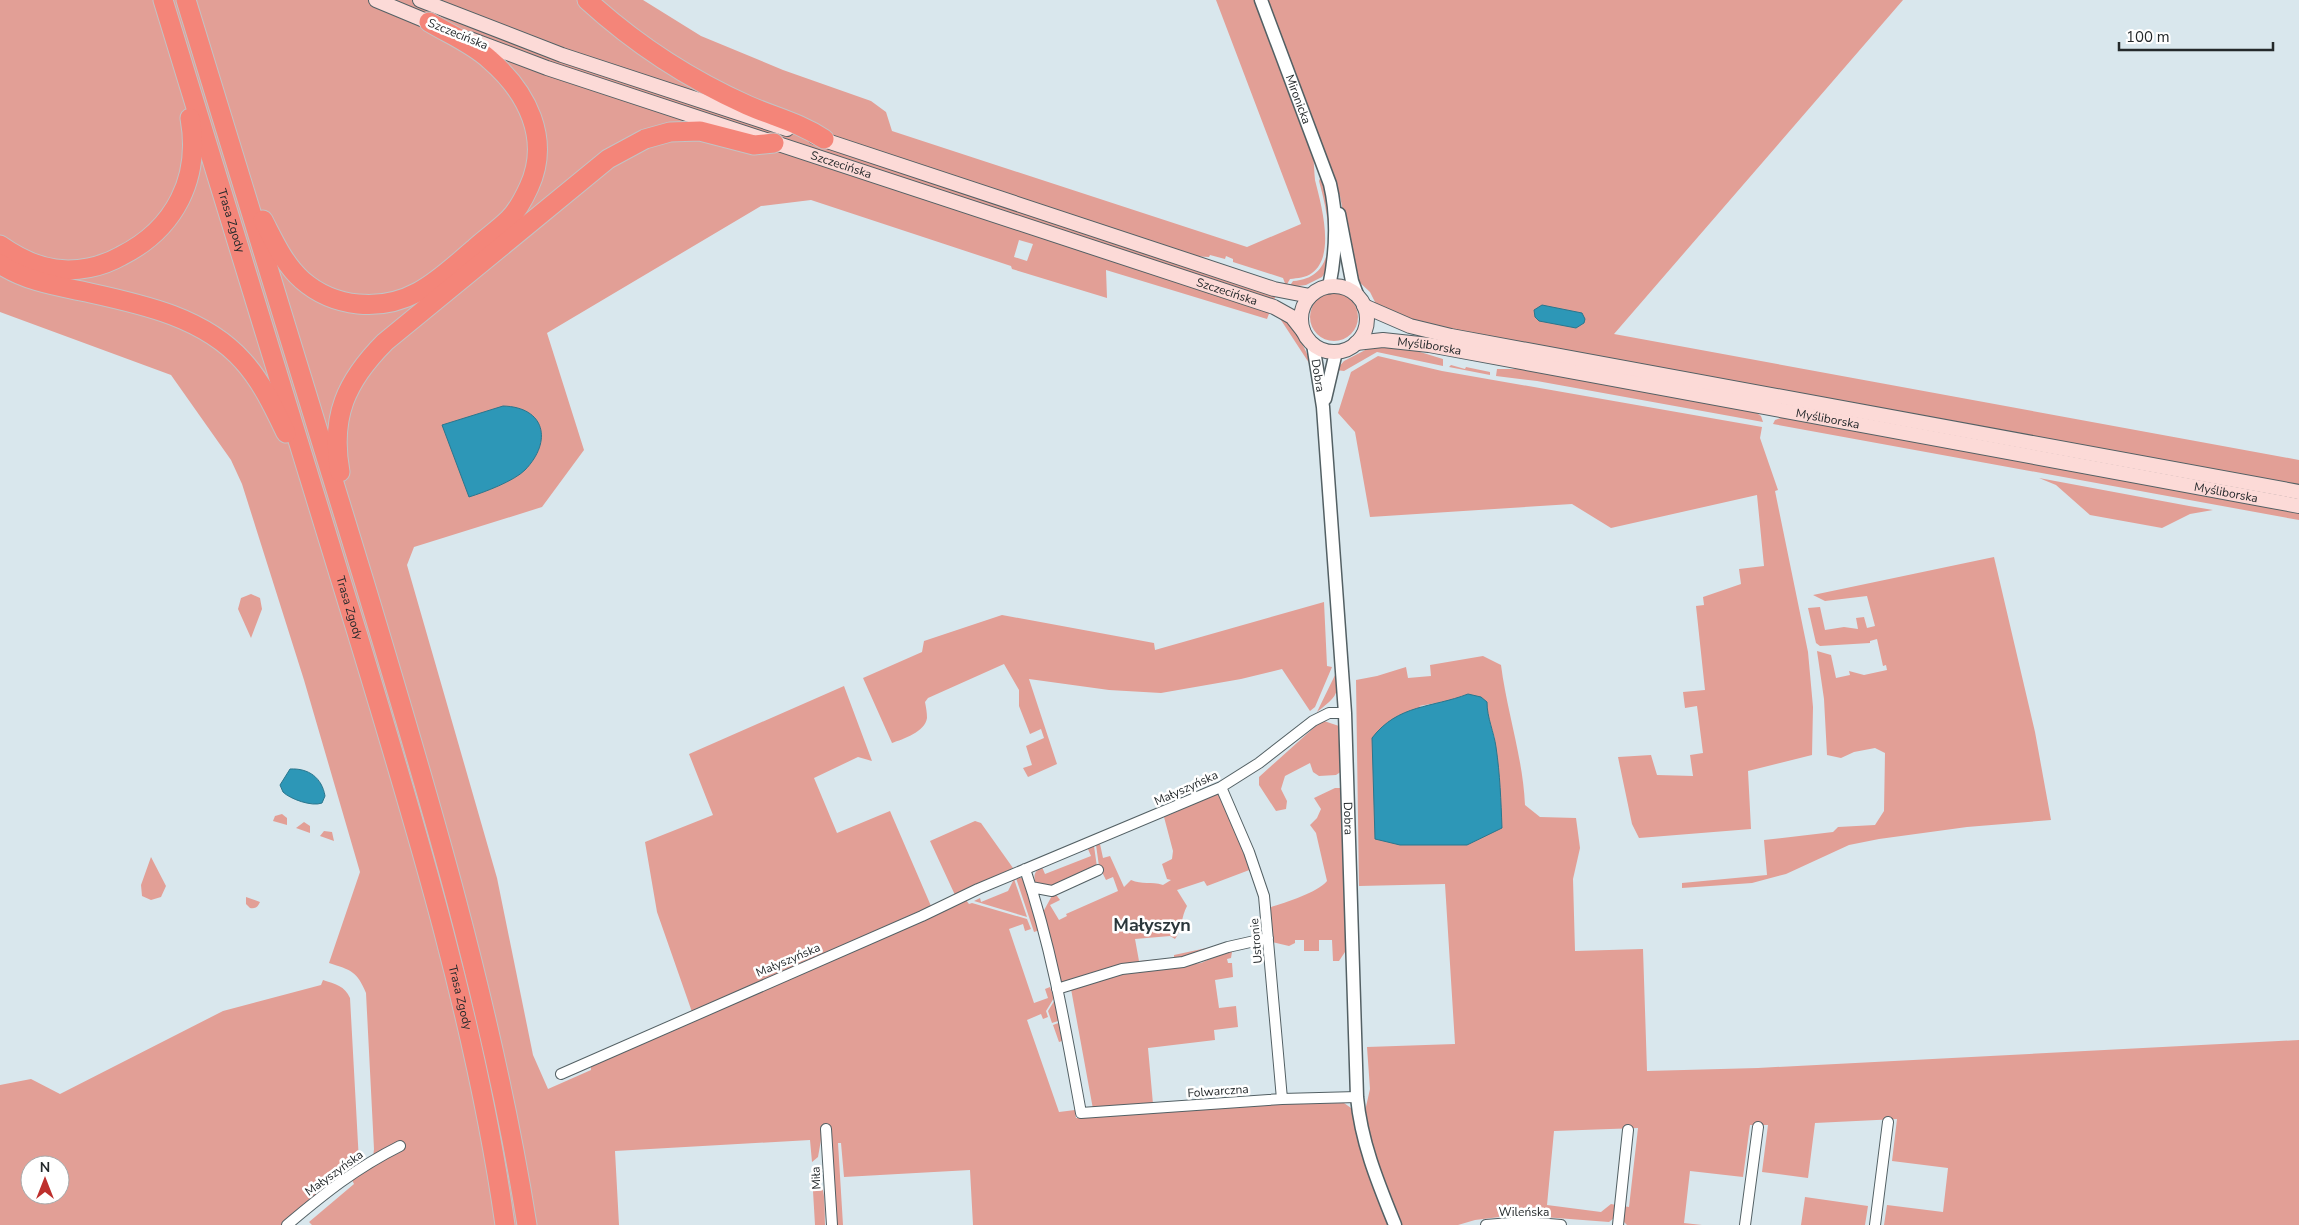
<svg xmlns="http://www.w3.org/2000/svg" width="2299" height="1225" viewBox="0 0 2299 1225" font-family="'Nunito Sans',sans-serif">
  <rect width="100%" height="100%" fill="#d9e7ed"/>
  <path fill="#e29f96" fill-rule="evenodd" d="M0 0H643L701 36 783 70 871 101 886 112 892 131 1247 247 1301 224 1216 0H1256L1313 153C1314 162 1314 171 1315 180 1321 204 1336 256 1312 273 1305 278 1298 278 1290 279L1286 286 1283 278 1233 262V259L1226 256 1225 259 1210 255 1209 257 1191 256 1071 217 1030 201 1026 214 1276 295 1267 319 1106 270 1107 298 1012 269 1011 266 811 200 761 206 547 333 584 450 542 507 414 547 407 565 497 878 533 1055 548 1089 591 1070V1066L966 900 969 904 972 903 1027 919 1031 929 1025 931 1023 924 1009 929 1034 1003 1048 998 1045 989 1050 987 1054 998 1046 1011 1048 1017 1043 1019 1041 1014 1027 1020 1059 1112 1075 1110 1076 1118 1279 1104 1344 1103 1351 1108C1360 1151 1370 1185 1389 1225H973L970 1170 844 1177 841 1143H838L843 1225H837L832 1139 821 1140 818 1157 812 1162 810 1140 615 1151 619 1225H312L309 1222 354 1184 352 1180 372 1166 374 1149 366 993C357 971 351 970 329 963L360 872 304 680 242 484 231 460 171 375 0 312ZM1019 240 1033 244 1027 261 1014 257Z
    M1266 0H1903L1614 334 2299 460V486L1431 326 1401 317 1376 304 1370 292 1356 279 1340 196Z
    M1321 176 1329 212 1328 268 1322 277 1306 285 1289 287 1293 281C1344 278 1328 214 1319 181Z
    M1310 317a24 24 0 1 1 48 0a24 24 0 1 1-48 0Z
    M1279 317C1293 324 1308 351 1311 366Z
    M1373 346 1407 348 1443 359V366L1377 352 1344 371 1336 370 1344 361Z
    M1378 356 1442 371 1762 427 1760 438 1778 490 1775 491 1808 652 1813 707 1812 755 1748 771 1751 829 1639 838 1632 824 1618 757 1651 755 1657 775 1693 776 1690 755 1703 753 1697 706 1685 708 1683 692 1705 690 1696 606 1704 605 1703 597 1741 584 1739 569 1764 566 1757 495 1611 528 1572 504 1370 517 1355 432 1338 413 1351 372Z
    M1451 365 1465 369 1466 367 1490 372V375L1449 367Z
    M1497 369H1523L1755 412 1761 416 1763 422 1537 381 1496 376Z
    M1784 417 2299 511V520L1773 424 1775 420Z
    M2039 478 2189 506 2213 510 2190 514 2162 528 2090 515 2056 485Z
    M1994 557 2035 732 2051 820 1967 827 1879 839 1849 845 1786 874 1752 883 1682 888V883L1767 875 1764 840 1833 832 1838 827 1875 825 1884 811 1885 753 1875 748 1854 752 1841 758 1827 755 1824 699 1817 651 1831 655 1836 678 1850 675 1849 671 1864 675 1887 670 1886 665 1883 666 1877 639 1870 641V643L1820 646 1816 643 1808 608 1820 607 1825 630 1844 627 1858 629 1856 618 1864 617 1867 628 1875 626 1867 596 1825 601 1813 595Z
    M251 594 260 598 262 609 251 638 238 609 241 598Z
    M1324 602 1327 666 1332 667 1315 707 1310 711 1282 669 1241 679 1161 693 1109 690 1029 679 1057 764 1028 777 1023 768 1032 765 1026 746 1044 738 1041 729 1030 734 1019 706V690L1004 664 928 698 925 702C926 707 927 713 927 718 925 732 903 739 892 743L863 678 922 652 924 641 1002 615 1154 643 1155 650Z
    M1483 656 1501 665C1507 712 1523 758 1525 805L1540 817 1576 818 1580 848 1573 879 1575 951 1643 949 1647 1071 1758 1068 2299 1040V1225H1884L1887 1205 1943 1212 1948 1168 1892 1161 1897 1119 1815 1123 1808 1178 1762 1172 1768 1125H1750L1743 1177 1690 1171 1684 1223 1702 1225H1627L1623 1221V1206L1629 1207 1638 1128 1554 1131 1547 1205 1601 1212 1611 1204 1616 1205 1614 1218 1609 1222 1516 1215 1475 1220 1458 1225H1399L1376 1160 1365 1111 1370 1089 1367 1047 1455 1044 1445 884 1359 886 1356 680 1377 676 1406 667 1408 678 1431 676 1430 665ZM1468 694 1487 702V713L1495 739 1419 706 1454 700Z
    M1336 673C1340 696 1334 698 1317 712Z
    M844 686 872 761 858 757 814 778 837 833 890 811 931 906 692 1012 657 912 645 842 713 815 689 754Z
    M1324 721 1339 726 1341 730 1342 771 1336 775 1319 776 1313 772 1310 763 1285 776 1281 789 1287 801 1286 809 1276 811 1259 785V777L1318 724Z
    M1335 788H1343L1347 949 1339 961H1333L1332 940H1319V951H1304V940H1295V943L1289 946 1272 942 1268 908C1284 903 1317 893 1327 881L1316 833 1310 825 1317 818 1321 809 1314 798Z
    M1217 794H1220L1252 869 1207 886 1204 881 1177 890 1187 906C1181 917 1182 930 1175 939L1170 936 1135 939 1139 961 1174 958V955L1239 941 1263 932V936L1208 953 1059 985 1042 914 1054 892 1060 900 1050 905 1059 920 1067 916 1066 914 1118 891 1113 877 1106 880 1099 866 1096 845 1100 844 1103 858 1110 856 1124 887 1131 880C1142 885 1151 881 1163 885L1171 880 1167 879 1162 864 1172 859 1173 851 1164 817Z
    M282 814 287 818V825L273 821 275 816Z
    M975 821 981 823 1013 868 955 895 930 841Z
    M304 822 310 826V833L296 828Z
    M324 831 332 832 334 841 320 836Z
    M1094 846 1097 867 1050 889 1035 883C1034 874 1034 872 1042 867L1045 874 1091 856 1088 849Z
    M151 857 166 886 161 897 151 900 142 896 141 885Z
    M1016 878H1023L1040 930 1034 932Z
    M1014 879 1027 917 974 901 980 898 981 902 1008 891Z
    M246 897 260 902C258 907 255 909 250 908L246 904Z
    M1228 951 1232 952 1231 958 1227 959 1228 963H1232L1233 977 1215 980 1219 1008 1236 1006 1238 1027 1214 1030 1215 1040 1148 1048 1153 1104 1093 1109 1071 989 1139 970 1201 963Z
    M323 980C335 984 345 986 350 998L359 1162 282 1225H0V1085L31 1079 60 1094 223 1011 321 985ZM30 1165H60V1195H30Z
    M1056 998 1061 1020 1052 1023 1048 1011Z
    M1061 1022 1065 1040 1059 1042 1053 1025Z
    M812 1174C828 1183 824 1210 825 1225H815Z
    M1805 1197 1868 1206 1865 1225H1801Z"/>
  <path fill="#2d97b7" stroke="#2a768d" d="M1542 305 1582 313 1585 319 1584 323 1576 328 1539 321 1535 317 1534 310Z
    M503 406C545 407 553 441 525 470 514 481 485 492 469 497L442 425Z
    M1468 694 1481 697 1487 702C1487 718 1494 732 1496 747 1500 774 1501 801 1502 828L1467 845H1400L1375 839 1372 738C1398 704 1432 708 1468 694Z
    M290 769C309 768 322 778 325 796L322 803C312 807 290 799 283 792L280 785Z"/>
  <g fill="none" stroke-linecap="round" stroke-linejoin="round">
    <defs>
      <path id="minor" d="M1221 787 1249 852 1264 896 1282 1099
        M1025 869C1052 948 1066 1031 1081 1113L1282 1099 1357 1097
        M1031 887 1052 891 1098 870
        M1057 989 1122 969 1183 962 1228 947 1268 938
        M561 1074 922 916 978 889 1221 787 1259 763 1313 721 1329 713H1345
        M826 1129 832 1225
        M287 1225C325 1193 356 1168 400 1146
        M1486 1225 1523 1222 1561 1225
        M1618 1225 1628 1130
        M1745 1225 1758 1127
        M1875 1225 1888 1122"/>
      <g id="tertiary">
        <path id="s1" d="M1261 0 1330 184C1338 218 1336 253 1329 287"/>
        <path d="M1339 214 1352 281 1358 297"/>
        <path id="s2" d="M1313 344 1323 407 1345 713 1357 1097C1361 1142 1378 1183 1395 1225"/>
        <path d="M1325 399 1336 352"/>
      </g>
      <g id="secondary">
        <path d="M376 0 436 25"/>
        <path d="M420 0 562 55 787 129"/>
        <path id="s3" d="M470 39 547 68 1274 307 1292 317 1303 331"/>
        <path d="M815 137 1274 289 1310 296"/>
        <circle cx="1334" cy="319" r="33"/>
        <path d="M1364 306 1410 326 1451 336 2299 492"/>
        <path id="s4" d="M1356 343 1383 340 1429 345 2299 506"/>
      </g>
      <g id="motorway">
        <path id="s5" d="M163 0C229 212 294 424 358 636 416 827 477 1027 505 1225"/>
        <path d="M186 0C246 193 305 387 364 581 428 793 492 1006 527 1225"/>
        <path d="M587 0C634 43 689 79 747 105 774 117 798 122 824 139"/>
        <path d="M263 220C274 241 284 264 302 280 334 308 381 312 418 292 439 281 457 263 475 248 486 238 499 229 509 219 518 210 524 198 529 187 551 139 527 92 490 60 473 44 449 34 429 22"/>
        <path d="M0 245C17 257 34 266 55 269 77 272 102 267 121 256 175 229 201 178 190 118"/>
        <path d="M0 264C25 281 57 286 86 292 141 304 204 317 243 361 262 382 274 408 286 433"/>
        <path d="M340 472C330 417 346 381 385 342L608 159 645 139 670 132 700 131 754 145 774 143"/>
      </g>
    </defs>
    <use href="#minor" stroke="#536064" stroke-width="12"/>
    <use href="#tertiary" stroke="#536064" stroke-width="15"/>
    <use href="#secondary" stroke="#536064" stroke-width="16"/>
    <use href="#motorway" stroke="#c2c3c4" stroke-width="21"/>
    <use href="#minor" stroke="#fff" stroke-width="10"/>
    <use href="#tertiary" stroke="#fff" stroke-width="12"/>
    <use href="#secondary" stroke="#fcdad7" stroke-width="14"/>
    <use href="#motorway" stroke="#f48579" stroke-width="19"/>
  </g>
  <g text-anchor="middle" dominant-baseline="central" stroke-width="5" stroke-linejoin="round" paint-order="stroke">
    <g font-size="12" fill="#24292b" stroke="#fff">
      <text transform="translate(458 34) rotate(22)">Szczecińska</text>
      <text stroke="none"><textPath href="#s1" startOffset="106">Mironicka</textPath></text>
      <text stroke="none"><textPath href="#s3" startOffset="392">Szczecińska</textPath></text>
      <text stroke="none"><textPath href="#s5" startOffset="231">Trasa Zgody</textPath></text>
      <text stroke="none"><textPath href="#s3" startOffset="798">Szczecińska</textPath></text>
      <text stroke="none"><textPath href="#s4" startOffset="74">Myśliborska</textPath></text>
      <text stroke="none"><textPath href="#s2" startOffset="32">Dobra</textPath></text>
      <text stroke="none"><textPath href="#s4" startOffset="479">Myśliborska</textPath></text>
      <text stroke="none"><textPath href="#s4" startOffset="884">Myśliborska</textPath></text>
      <text stroke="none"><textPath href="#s5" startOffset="636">Trasa Zgody</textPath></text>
      <text transform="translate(1186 788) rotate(-24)">Małyszyńska</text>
      <text stroke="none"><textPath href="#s2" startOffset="476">Dobra</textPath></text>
      <text transform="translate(1256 941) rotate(-95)">Ustronie</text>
      <text transform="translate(788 960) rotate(-23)">Małyszyńska</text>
      <text stroke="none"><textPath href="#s5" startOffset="1041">Trasa Zgody</textPath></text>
      <text transform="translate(1218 1091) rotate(-4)">Folwarczna</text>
      <text transform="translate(334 1173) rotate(-36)">Małyszyńska</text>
      <text transform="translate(816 1178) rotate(-93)">Miła</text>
      <text x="1524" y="1212">Wileńska</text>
    </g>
    <g font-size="18" font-weight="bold" fill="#2b373b" stroke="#fff">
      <text x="1152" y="925">Małyszyn</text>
    </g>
  </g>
  <g transform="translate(45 1180)"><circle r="24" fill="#ffffff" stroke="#a7a9aa"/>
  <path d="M0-4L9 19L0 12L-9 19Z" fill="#be2f2c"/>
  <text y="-8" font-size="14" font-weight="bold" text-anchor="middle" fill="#24292b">N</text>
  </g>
  <path d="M2119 42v8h154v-8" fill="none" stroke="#24292b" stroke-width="2.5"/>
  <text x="2126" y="42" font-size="15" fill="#24292b" stroke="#ffffff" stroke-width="4" paint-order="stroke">100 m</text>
</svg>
